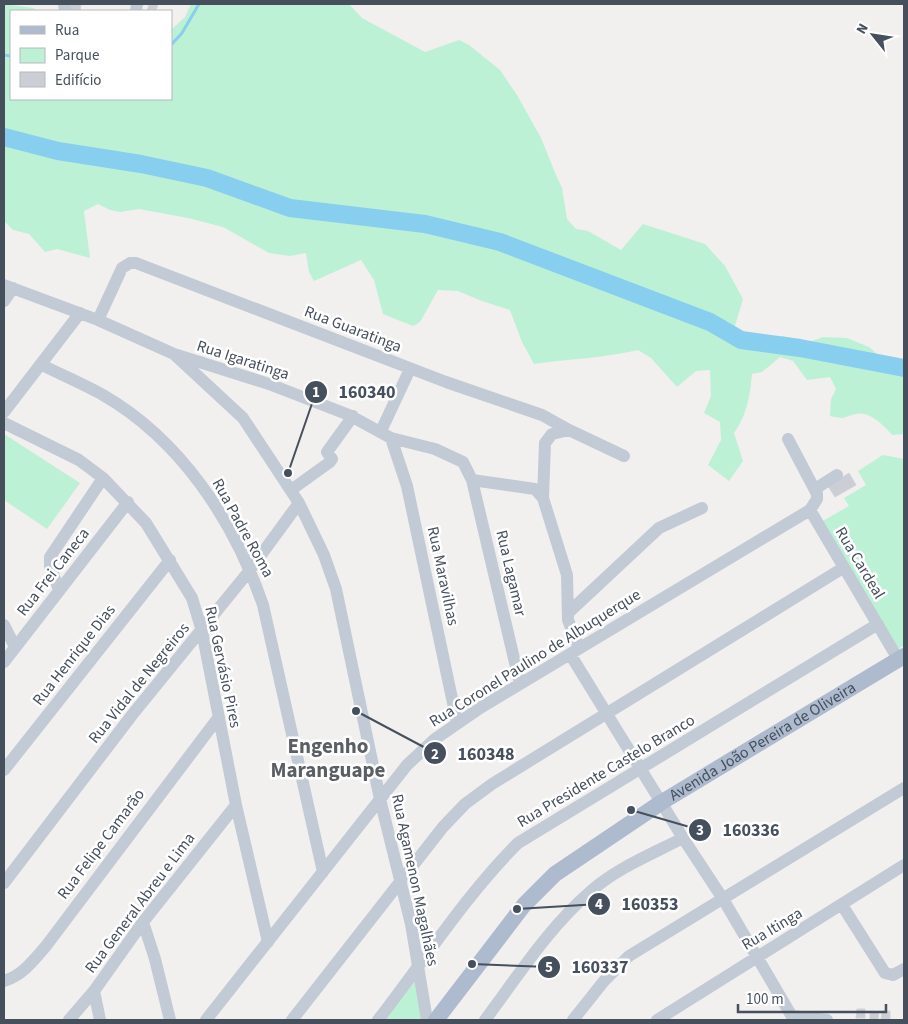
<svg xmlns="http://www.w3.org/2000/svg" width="908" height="1024" viewBox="0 0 908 1024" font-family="'Source Sans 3',sans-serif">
  <rect width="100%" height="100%" fill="#f2efef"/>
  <path fill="#bcf1d6" d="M4 4 33 8 37 11H11V99H171V30L185 17 191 4H349L362 18 425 52 459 40 469 45 500 70 517 95 541 138 556 175 562 188 567 219 576 229 588 231 621 250 643 224 705 244 725 266 743 299 734 329 763 339 783 336 809 342 823 337 847 338 869 347 884 360H904V434L892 435C884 426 870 411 856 414 841 417 848 420 830 416L831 399 836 389 830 377 807 380 793 361 780 357 762 372 752 374C750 396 747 415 734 433L743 461 729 481 708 465 721 440 720 422 704 413 711 396 710 370 696 371 677 387 651 358 638 350C604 358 568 359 534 364L522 342 510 310 482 301 458 291 438 290 420 322 413 326 383 314 374 280 361 260 314 281 309 272 306 253 290 256 269 253 223 227 188 218 139 209 120 212 110 210 98 204 84 211 90 258 57 249 45 252 29 234 13 230 4 221Z
    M4 434 80 483 47 529 4 500Z
    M883 455 904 459V645L898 649 821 522 849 506 844 498 866 485 858 471Z
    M416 975 426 1020H380Z"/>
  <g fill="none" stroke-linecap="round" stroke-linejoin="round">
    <path stroke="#88cfef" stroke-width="3" d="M171 45 182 33 199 4
      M4 55 11 56"/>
    <path stroke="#88cfef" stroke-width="18" d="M4 137 58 151 141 164 207 178 290 208 425 224 500 242 710 322 741 340 800 348 904 368"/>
  </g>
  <path fill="#cbced4" stroke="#d3d4db" d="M68 4H81L80 11H67Z
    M149 4H158L156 11H147Z
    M849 473 856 485 835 497 828 486Z
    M857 1009H865V1018H856Z
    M870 1011 879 1012 878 1020H870Z
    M882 1011H890V1020H881Z"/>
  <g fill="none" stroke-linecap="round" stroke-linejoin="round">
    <path stroke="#c2cad5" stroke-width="12" d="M64 4 65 11
      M136 11 137 4
      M4 285 98 320 174 354 269 384 349 415 391 438 435 449 463 462 472 480 520 684
      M4 301 13 288
      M98 320 122 268 130 263H136L446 382 542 415 569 430 624 456
      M174 354 243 418 299 503 324 555 336 589 380 799 411 924 427 1020
      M42 365C62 375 83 384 103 395 181 440 234 521 263 605L323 872
      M4 412 80 313
      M4 423 79 460 103 478 146 523 192 598 202 631 236 805 268 942
      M381 431 410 369
      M391 438 407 486 457 722
      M472 480 535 489 543 498 567 575 568 620 579 648
      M815 489 837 475
      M291 490 330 462 332 459 327 452 353 416
      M543 498 545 443 552 434 569 430
      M810 510 898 659
      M59 590 50 566V557L103 478
      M568 613 659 528 702 508
      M4 625 15 647
      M570 654 683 838 723 899 794 1020
      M4 662 128 502
      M4 770 170 560
      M4 883 132 715 250 570 299 503
      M842 905 885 973 893 975 904 969
      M143 922 155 959 170 1020
      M4 981C23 975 34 960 46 946L218 718
      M94 991 100 1020
      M792 1016 827 1020
      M69 1020 94 991 143 922 236 805
      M206 1020 407 765 435 739 480 708 810 510 817 499V494L788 439
      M292 1020 443 827 465 804 492 784 843 568
      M378 1020C424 961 465 896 518 843L878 624
      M485 1020C518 976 549 927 591 891 617 868 652 854 683 838
      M573 1020 604 981 629 956 904 788
      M657 1020 904 865"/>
    <path stroke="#aebbcf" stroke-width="16" id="s1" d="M436 1020 524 905 555 874 662 802 904 656"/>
  </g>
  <g text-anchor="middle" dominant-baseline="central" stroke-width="5" stroke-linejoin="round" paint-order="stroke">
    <g font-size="16" fill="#46505d" stroke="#fff">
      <text transform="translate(353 329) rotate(21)">Rua Guaratinga</text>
      <text transform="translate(243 360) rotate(18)">Rua Igaratinga</text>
      <text transform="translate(243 528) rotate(61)">Rua Padre Roma</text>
      <text transform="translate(860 563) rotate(59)">Rua Cardeal</text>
      <text transform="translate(53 572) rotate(-52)">Rua Frei Caneca</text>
      <text transform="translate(511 573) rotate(77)">Rua Lagamar</text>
      <text transform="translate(443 576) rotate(78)">Rua Maravilhas</text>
      <text transform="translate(74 655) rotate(-52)">Rua Henrique Dias</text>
      <text transform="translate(535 658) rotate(-32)">Rua Coronel Paulino de Albuquerque</text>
      <text transform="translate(223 667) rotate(78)">Rua Gervásio Pires</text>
      <text transform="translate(139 683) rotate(-51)">Rua Vidal de Negreiros</text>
      <text stroke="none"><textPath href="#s1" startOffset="435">Avenida João Pereira de Oliveira</textPath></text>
      <text transform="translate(606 771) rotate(-31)">Rua Presidente Castelo Branco</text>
      <text transform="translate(101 844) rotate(-53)">Rua Felipe Camarão</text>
      <text transform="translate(415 880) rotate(78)">Rua Agamenon Magalhães</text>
      <text transform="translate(140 903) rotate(-53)">Rua General Abreu e Lima</text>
      <text transform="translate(772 929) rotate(-31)">Rua Itinga</text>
    </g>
    <g font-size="21" font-weight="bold" fill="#5b5f64" stroke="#fff">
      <text x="328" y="746">Engenho<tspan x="328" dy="24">Maranguape</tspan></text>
    </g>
  </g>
  <path fill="none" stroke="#46505d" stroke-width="2" d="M288 473L316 392M356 711L435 753M631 810L700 830M517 909L599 904M472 964L549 967"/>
  <g fill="#46505d" stroke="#fff" stroke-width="2">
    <circle cx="288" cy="473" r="5"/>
    <circle cx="356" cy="711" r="5"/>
    <circle cx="631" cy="810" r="5"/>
    <circle cx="517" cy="909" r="5"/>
    <circle cx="472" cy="964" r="5"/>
    <circle cx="316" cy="392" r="12"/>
    <circle cx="435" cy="753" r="12"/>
    <circle cx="700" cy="830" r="12"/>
    <circle cx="599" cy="904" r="12"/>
    <circle cx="549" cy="967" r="12"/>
  </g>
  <g font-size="15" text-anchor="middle" font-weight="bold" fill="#fff">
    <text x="316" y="397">1</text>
    <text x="435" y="759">2</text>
    <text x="700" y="835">3</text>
    <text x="599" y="909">4</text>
    <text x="549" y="972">5</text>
  </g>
  <g font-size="18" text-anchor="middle" font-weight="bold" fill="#46505d" stroke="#fff" stroke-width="5" stroke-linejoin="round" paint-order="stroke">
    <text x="367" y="398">160340</text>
    <text x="486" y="760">160348</text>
    <text x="751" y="836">160336</text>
    <text x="650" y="910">160353</text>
    <text x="600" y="973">160337</text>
  </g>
  <rect width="908" height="1024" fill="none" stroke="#46505d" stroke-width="10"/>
  <rect x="10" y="10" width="162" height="90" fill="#ffffff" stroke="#b5b9be"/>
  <rect x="20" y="26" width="25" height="8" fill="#aebbcf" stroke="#b5b9be"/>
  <text x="55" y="35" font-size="15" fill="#46505d">Rua</text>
  <rect x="20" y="48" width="25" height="15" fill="#bcf1d6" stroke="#b5b9be"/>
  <text x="55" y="60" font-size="15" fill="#46505d">Parque</text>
  <rect x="20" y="72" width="25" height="15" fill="#cbced4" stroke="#b5b9be"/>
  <text x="55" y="85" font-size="15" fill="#46505d">Edifício</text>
  <g transform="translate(873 35) rotate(300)" stroke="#ffffff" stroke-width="4" paint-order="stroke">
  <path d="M0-4L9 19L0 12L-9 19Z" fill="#46505d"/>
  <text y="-8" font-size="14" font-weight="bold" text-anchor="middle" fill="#46505d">N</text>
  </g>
  <path d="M738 1004v8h148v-8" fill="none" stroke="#46505d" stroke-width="2.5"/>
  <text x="746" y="1004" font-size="15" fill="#46505d" stroke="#ffffff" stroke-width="4" paint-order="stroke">100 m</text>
</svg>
